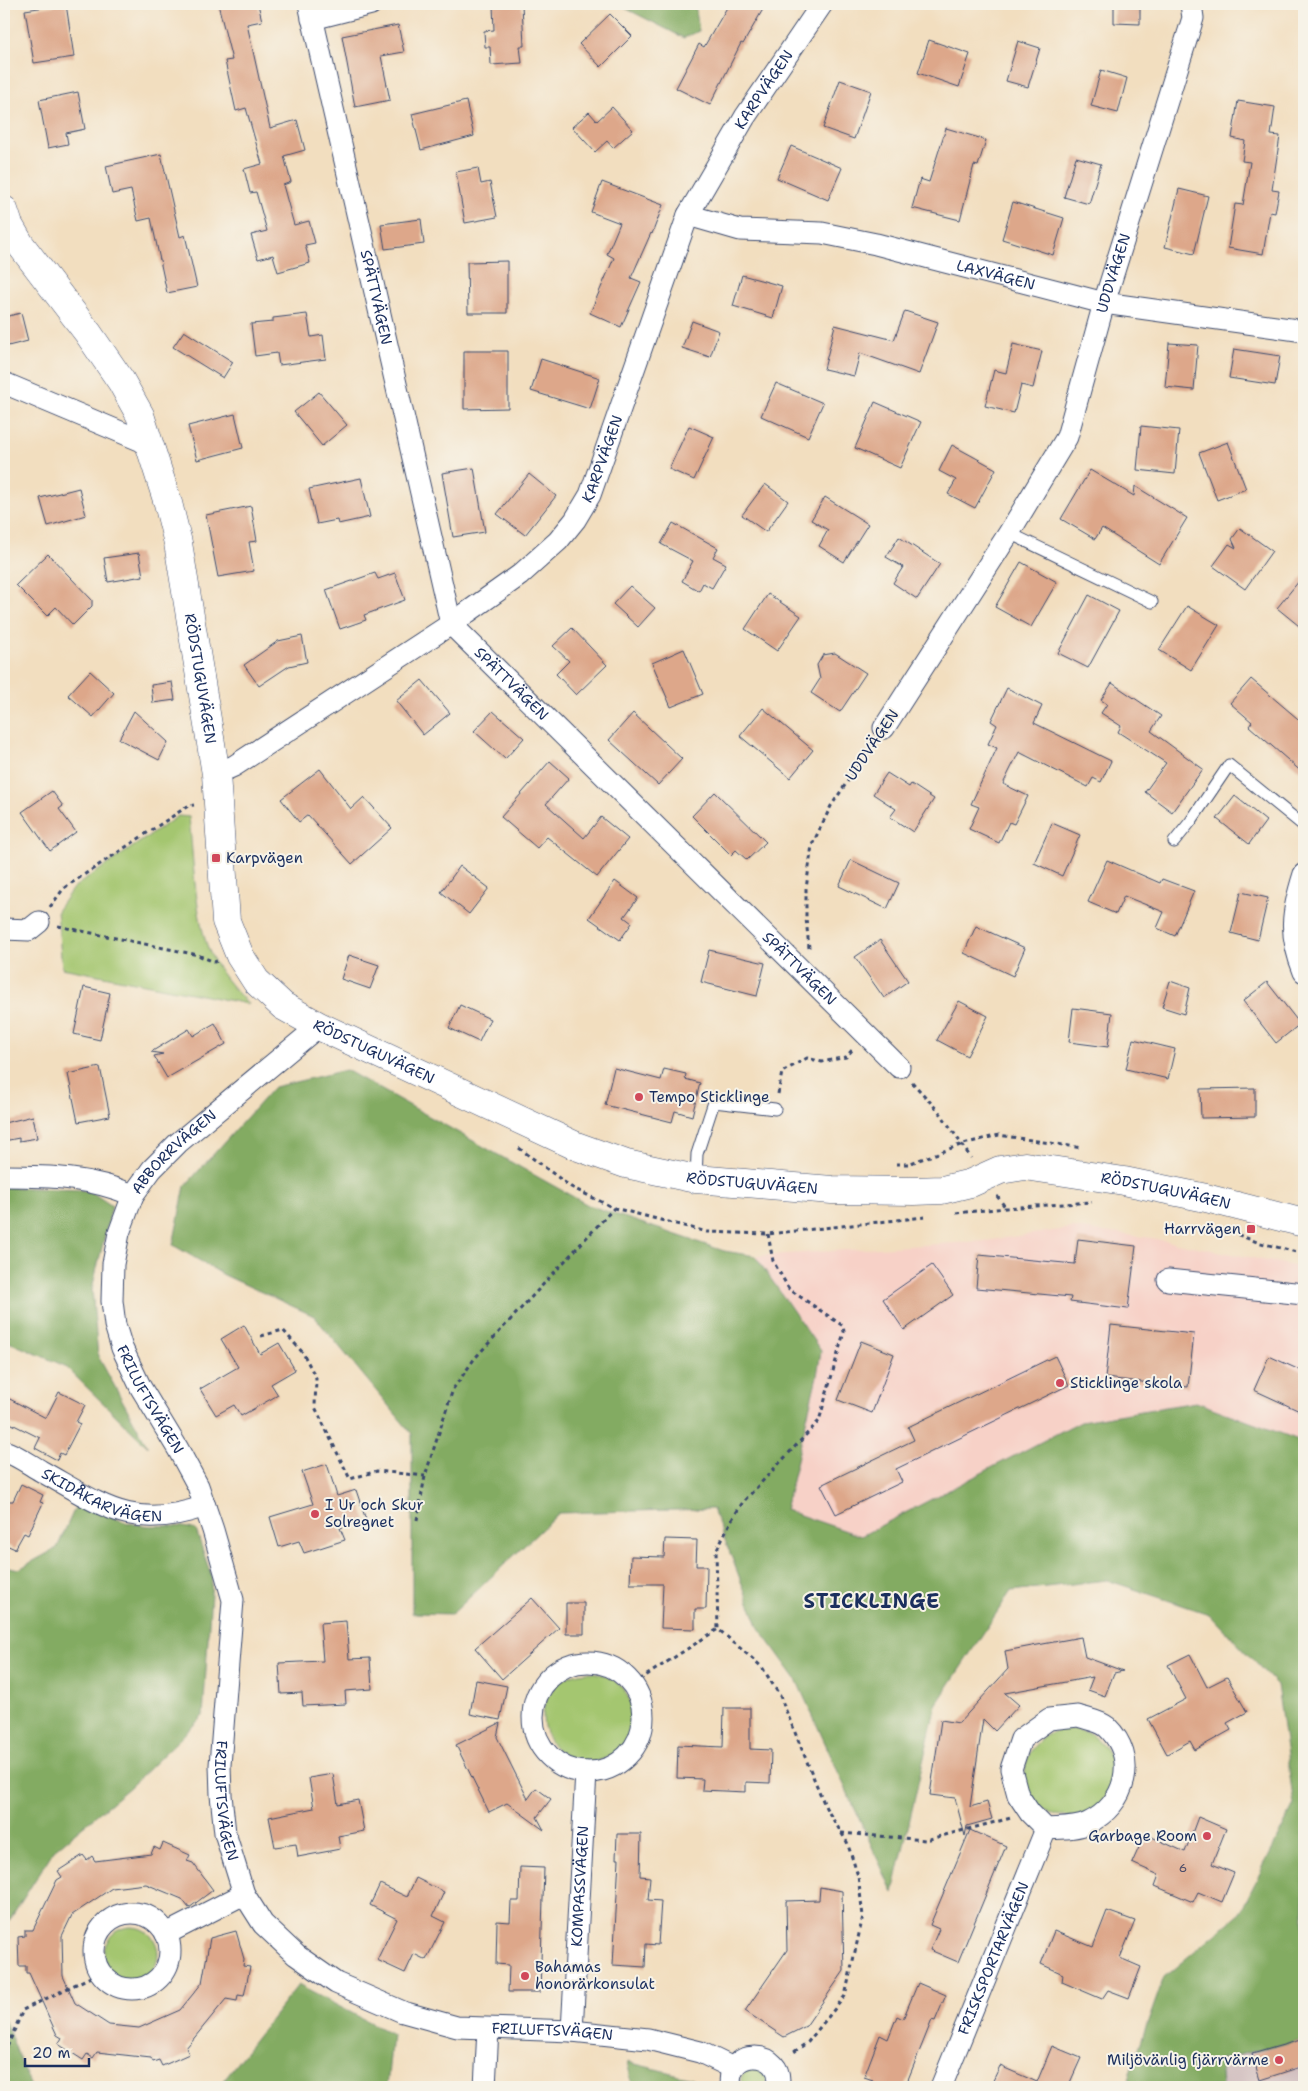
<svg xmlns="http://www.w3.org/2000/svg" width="1308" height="2091" viewBox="0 0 1308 2091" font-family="'Shantell Sans',sans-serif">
  <rect width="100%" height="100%" fill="#f7f3e8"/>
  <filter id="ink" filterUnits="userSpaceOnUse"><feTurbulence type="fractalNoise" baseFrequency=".02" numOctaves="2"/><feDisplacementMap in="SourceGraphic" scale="10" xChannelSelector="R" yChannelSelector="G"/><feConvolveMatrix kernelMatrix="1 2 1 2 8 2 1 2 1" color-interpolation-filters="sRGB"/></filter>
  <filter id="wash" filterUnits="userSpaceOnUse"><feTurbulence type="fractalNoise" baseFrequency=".0096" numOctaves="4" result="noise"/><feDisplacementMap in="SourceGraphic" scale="20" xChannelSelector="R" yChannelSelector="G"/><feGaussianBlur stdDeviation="1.12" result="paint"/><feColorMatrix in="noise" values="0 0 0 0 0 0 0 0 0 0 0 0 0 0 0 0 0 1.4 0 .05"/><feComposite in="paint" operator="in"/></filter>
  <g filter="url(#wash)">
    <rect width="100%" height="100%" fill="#f2debf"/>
    <path fill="#f7d1c7" d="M1073 1228 1151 1238 1304 1268V1442L1196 1402 1081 1421 861 1536 784 1510 821 1351 755 1256 985 1241Z"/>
    <path fill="#d2bfc0" d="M1304 2039V2087H1222L1220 2060Z"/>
    <path fill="#a4c66f" stroke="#607a66" d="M178 816 189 817C193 854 195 922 211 955 220 974 234 989 248 1004L62 968 57 911 73 888Z
      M543 1717a45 45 0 1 1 90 0a45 45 0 1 1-90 0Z
      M1025 1773a44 44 0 1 1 88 0a44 44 0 1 1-88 0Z
      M104 1954a27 27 0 1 1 54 0a27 27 0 1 1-54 0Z
      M751 2067C764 2067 770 2075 766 2087H743C738 2078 743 2071 751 2067Z"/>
    <path fill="#83ab62" stroke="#4f6d60" d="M617 4H695L699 31 684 38Z
      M346 1070 588 1205 724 1251 755 1256 821 1351 817 1376 785 1510 861 1536 1081 1421 1196 1402 1304 1442V2039L1220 2060 1222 2087H1125L1164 1977 1240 1913 1294 1805 1277 1685 1209 1614 1107 1580 1011 1591 936 1705 893 1893 796 1679 759 1628 713 1509 559 1513 452 1614 412 1613V1434L314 1316 224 1275 173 1245 185 1186 274 1087Z
      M4 1187 81 1190 93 1193 112 1206 92 1289 98 1356 148 1447 65 1366 4 1340Z
      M78 1501C96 1508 115 1521 134 1524 154 1528 177 1523 196 1530L212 1578 203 1716 130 1787 54 1850 4 1929V1566L19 1569 57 1548Z
      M298 1985 392 2034 387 2087H218Z
      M4 2019 31 2087H4Z
      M627 2062 692 2078 701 2087H633Z"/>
    <g id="blocks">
      <path fill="#dda78a" d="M66 4 74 57 34 63 25 10Z
        M218 4H258L262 21 247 24 270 128 297 120 305 150 284 156 291 182 283 185 294 225 309 221 315 243 305 245 310 263 278 272 273 255 258 259 251 235 267 231 256 192 250 193 244 169 262 164 246 108 236 111 225 61 232 60Z
        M522 4 524 46H520L522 63 491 65 490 47H485L484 31 494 30 493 5Z
        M729 4H766L743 44 741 43 710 105 676 88 699 44 704 47Z
        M1114 4H1140V24L1114 23Z
        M610 14 632 36 601 67 579 44Z
        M398 25 404 52 381 56 390 100 355 107 342 36Z
        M929 40 970 54 959 87 918 73Z
        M1018 41 1040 48 1028 87 1006 81Z
        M1101 70 1127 78 1118 113 1091 106Z
        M840 80 871 91 854 139 823 128Z
        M78 92 85 129 66 133 68 144 48 148 39 100Z
        M466 101 474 136 421 150 412 114Z
        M1238 101 1275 107 1271 135 1280 136 1272 190 1279 191 1275 213 1270 212 1263 254 1228 248 1235 204 1243 205 1250 162 1242 161 1245 141 1232 138Z
        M612 107 633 130 613 148 607 141 595 152 572 127 589 112 597 121Z
        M946 128 986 140 978 166 974 165 960 220 912 208 920 179 929 182Z
        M791 146 842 168 828 200 777 178Z
        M161 154 180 237 185 235 197 287 167 293 151 218 138 221 131 190 112 194 106 166Z
        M1076 157 1101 164 1089 204 1064 197Z
        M478 168 481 184 490 182 497 217 465 223 456 172Z
        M602 182 663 205 652 234 651 233 631 278 641 282 621 327 590 313 614 258 607 254 620 223 591 212Z
        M1179 189 1208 196 1194 254 1165 247Z
        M1013 202 1064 218 1053 255 1002 239Z
        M421 219 424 244 385 249 381 224Z
        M507 261V313H468L467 262Z
        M742 275 782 286 773 318 733 306Z
        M905 311 938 322 919 374 860 353 854 376 824 369 835 325 894 340Z
        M21 313 28 341 4 347V317Z
        M307 314 311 337 323 335 326 359 279 365 277 353 255 356 251 324 273 322V318Z
        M692 321 719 331 710 357 682 348Z
        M184 331 233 362 223 378 173 347Z
        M1169 343 1198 345 1194 390 1165 387Z
        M1013 344 1042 351 1033 388 1021 385 1014 413 985 406 994 370 1006 373Z
        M1234 349 1280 356 1275 385 1229 378Z
        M464 351H508V408L464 409Z
        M541 359 600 378 590 409 531 391Z
        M776 383 823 403 808 437 761 416Z
        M319 392 347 425 322 446 294 412Z
        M875 402 921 422 900 468 855 448Z
        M235 414 243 448 197 460 188 426Z
        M689 426 714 437 694 480 669 469Z
        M1141 426 1179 430 1175 474 1137 470Z
        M1228 442 1246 489 1217 500 1199 453Z
        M952 445 996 469 975 508 948 494 956 480 939 471Z
        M474 468 485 532 453 537 442 473Z
        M1090 470 1134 496 1135 486 1187 518 1159 564 1102 528 1095 539 1061 519Z
        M529 474 556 496 525 535 497 514Z
        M361 478 370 517 338 524 337 520 317 524 309 489Z
        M765 484 788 501 766 532 742 515Z
        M79 488 86 515 48 526 40 498Z
        M825 497 868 524 844 562 819 546 828 530 811 520Z
        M251 506 257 541 249 542 254 571 218 577 206 515Z
        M673 523 718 548 713 557 726 564 712 588 703 583 699 591 682 581 693 561 661 544Z
        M1240 528 1272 551 1245 589 1213 566 1229 544 1236 548 1232 539Z
        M899 537 940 564 917 599 893 583 903 567 886 557Z
        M139 553 143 576 108 582 104 558Z
        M48 554 92 600V606L73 625 56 607 47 616 16 585Z
        M1021 562 1057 582 1031 627 995 607Z
        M375 573 378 579 395 573 405 600 364 615 366 620 340 629 326 590Z
        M1304 575V630L1277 608Z
        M630 586 655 608 638 627 613 604Z
        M768 594 801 616 777 651 745 629Z
        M1089 595 1119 611 1088 668 1058 653Z
        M1187 606 1219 625 1191 670 1159 650Z
        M572 628 607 665 576 695 556 674 569 661 553 646Z
        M302 636 307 662 289 666 259 686 244 665 278 641Z
        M684 649 703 694 671 707 652 663Z
        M835 653 866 673 840 712 811 693 820 679 817 665 823 655Z
        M90 671 114 693 93 717 68 695Z
        M1251 679 1304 724V774L1249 726 1252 722 1230 703Z
        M422 680 450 713 423 735 396 701Z
        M172 682 175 700 153 703 151 685Z
        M1112 683 1161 716 1151 731 1203 769 1172 812 1145 792 1166 763 1118 732 1121 726 1101 713 1107 704 1101 700Z
        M1007 688 1042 706 1034 723 1111 761 1101 782 1093 778 1088 787 1019 752 1003 784 1028 796 1014 824 1009 822 999 843 969 829 979 807 971 804 997 748 988 744 997 725 991 721Z
        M763 708 813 750 790 778 740 736Z
        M134 711 168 742 159 760 119 739Z
        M493 711 524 738 505 759 474 731Z
        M633 713 682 759 658 785 609 740Z
        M550 761 569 778 546 804 584 838 601 817 628 839 597 877 547 837 537 848 501 817Z
        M320 769 351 809 364 797 392 828 352 864 308 815 299 822 281 799Z
        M887 773 909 787 911 784 934 799 913 832 890 817 896 809 873 794Z
        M52 791 63 806 59 809 76 832 50 851 22 812Z
        M715 792 766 842 747 860 736 850 731 855 692 816Z
        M1235 796 1266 821 1249 844 1217 819Z
        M1052 823 1080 835 1062 876 1034 863Z
        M851 860 899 883 887 909 839 886Z
        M1107 860 1160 883 1162 879 1194 891 1175 936 1157 928 1164 912 1124 896 1116 914 1088 902Z
        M460 866 489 888 469 914 441 892Z
        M615 881 638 898 624 917 632 923 620 940 589 918Z
        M1241 892 1268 898 1258 940 1231 933Z
        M976 926 1025 948 1013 976 964 953Z
        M880 940 908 981 884 998 855 957Z
        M709 950 765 963 757 996 701 982Z
        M349 955 379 965 370 989 341 979Z
        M1170 981 1190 988 1184 1014 1162 1007Z
        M1267 982 1300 1024 1276 1043 1243 1001Z
        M84 987 110 993 100 1040 74 1034Z
        M959 1001 988 1016 967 1056 937 1040Z
        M460 1005 490 1019 479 1042 449 1028Z
        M1073 1008 1112 1013 1108 1047 1069 1042Z
        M215 1023 226 1044 167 1078 154 1056 163 1054 151 1052 189 1029 193 1036Z
        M1133 1039 1175 1049 1168 1079 1126 1069Z
        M100 1067 110 1116 78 1122 68 1074Z
        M614 1068 661 1080 664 1069 686 1074 685 1079 700 1083 692 1116 675 1111 672 1122 605 1105Z
        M1255 1088V1117L1201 1118 1200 1089Z
        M33 1116 37 1138 19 1141V1138L4 1141V1123Z
        M1078 1239 1136 1246 1128 1309 1070 1302 1071 1297 976 1288 979 1255 1075 1264Z
        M932 1265 953 1295 904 1330 883 1299Z
        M244 1325 260 1354 279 1343 295 1370 271 1384 278 1395 241 1416 234 1405 216 1415 200 1389 238 1367 221 1339Z
        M1111 1325 1194 1334 1188 1387 1105 1378Z
        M861 1341 894 1354 872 1413 838 1400Z
        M1055 1356 1069 1385 896 1469 902 1482 836 1514 821 1485 914 1440 908 1427Z
        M1269 1356 1304 1372V1413L1254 1390Z
        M59 1392 85 1405 76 1422 80 1424 64 1455 60 1453 57 1460 35 1448 40 1438 4 1420V1396L46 1418Z
        M327 1464 337 1496 356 1490 366 1520 340 1528 345 1540 304 1553 299 1541 279 1547 270 1517 313 1504 302 1472Z
        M21 1484 43 1495 40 1502 43 1503 28 1535 24 1533 15 1549 4 1544V1509L8 1501H13Z
        M665 1539 697 1540 696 1566H707L706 1609H695V1629L661 1628 663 1584H630L631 1556 664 1557Z
        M532 1598 559 1628 502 1679 475 1648Z
        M566 1603H584V1634H566Z
        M346 1621 349 1659 370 1658 372 1689 345 1691 346 1704 303 1706 302 1693 281 1694 279 1663 323 1661 320 1623Z
        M1081 1637 1085 1657 1123 1671 1114 1673 1105 1696 1088 1690 1093 1677 1005 1693 1019 1705 995 1731 983 1719 970 1807 987 1802 992 1819 967 1826 965 1836 955 1798 930 1795 941 1720 959 1723 1008 1669 1005 1651Z
        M1190 1654 1207 1687 1227 1677 1247 1712 1227 1723 1231 1730 1195 1750 1190 1741 1167 1754 1148 1719 1186 1699 1168 1665Z
        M476 1680 507 1686 500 1720 470 1714Z
        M724 1708H750V1749L771 1750 770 1783 746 1782V1792L702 1790 703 1779 677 1778 678 1745 723 1747Z
        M500 1723 497 1737 528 1799 536 1788 551 1799 537 1817 544 1830 507 1803 489 1812 456 1745Z
        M333 1774 338 1804 358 1800 364 1831 338 1836 340 1849 298 1857 296 1844 275 1847 269 1817 314 1808 309 1778Z
        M1198 1817 1226 1829 1212 1864 1234 1873 1222 1902 1198 1892 1193 1902 1155 1886 1159 1875 1132 1863 1145 1834 1185 1852Z
        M970 1830 1006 1846 958 1962 930 1950 939 1929 930 1925Z
        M617 1834H641L640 1876 650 1877 648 1900 661 1901 658 1945 646 1944 645 1967 613 1965 619 1859H616Z
        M163 1843 190 1855 187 1861 193 1863 213 1890 189 1908 182 1899 146 1884 112 1888 72 1915 62 1936 63 1976 75 2003 109 2025 139 2028 180 2010 202 1983 210 1938 236 1931 244 1959 243 1966 250 1967 244 1996 238 1995 237 2001 226 1999 186 2048 189 2054 162 2066 159 2060 153 2062 151 2058 97 2052 93 2058 87 2054 83 2060 58 2044 62 2038 57 2035 29 1973H26V1966H19L18 1937 25 1936V1930H33L57 1880 62 1877 58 1871 83 1855 87 1860 92 1856 95 1861 151 1854 154 1847 160 1850Z
        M520 1867 544 1868 540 1992H508L509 1965 496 1964 497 1921 510 1922 511 1901H519Z
        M416 1878 444 1892 433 1916 445 1922 426 1960 414 1954 405 1973 377 1960 397 1919 370 1905 380 1884 407 1897Z
        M820 1887 842 1891 844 1971 806 2026 784 2037 745 2011 787 1950 786 1901 819 1900Z
        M1107 1911 1135 1921 1120 1958 1141 1967 1129 1998 1108 1990 1102 1999 1062 1982 1063 1974 1041 1964 1054 1931 1093 1947Z
        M918 1983 946 1995 935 2021 932 2020 905 2087H870L873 2080 864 2077 880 2035 888 2039 897 2016 903 2019Z
        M1304 2039V2066L1260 2080 1252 2054Z
        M1052 2046 1081 2058 1068 2087H990L1000 2066 1037 2082Z"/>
    </g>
  </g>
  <g filter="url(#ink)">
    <use href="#blocks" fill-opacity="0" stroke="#3b496d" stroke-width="1"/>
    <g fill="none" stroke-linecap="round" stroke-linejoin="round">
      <defs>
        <path id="service" d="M1009 533 1152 602
          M1174 842 1191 821 1229 765 1304 826
          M696 1179 697 1154 714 1102 775 1109"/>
        <g id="minor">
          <path id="s1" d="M309 4 451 624 899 1067"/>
          <path d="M312 19 371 4"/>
          <path id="s2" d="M688 215 740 230 822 233 876 244 1104 303 1304 331"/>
          <path d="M4 383 149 444"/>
          <path id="s3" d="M884 728 1009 533 1067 437 1104 303 1193 18 1191 4"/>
          <path id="s4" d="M216 774 234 766 451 624 520 575 558 541 575 520 590 495 688 215 745 117 822 4"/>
          <path d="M1304 874C1292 912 1288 933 1304 972"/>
          <path d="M4 929 29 930 39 922"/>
          <path id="s5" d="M4 1176C50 1176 90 1177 133 1195L152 1169 178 1143 319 1026"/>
          <path id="s6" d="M133 1195 119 1233 113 1264 112 1301 115 1325 122 1348 141 1388 178 1449 198 1486 213 1530 233 1600 220 1765 221 1795 225 1833 244 1894 263 1924 296 1955 336 1983 403 2012 457 2027 572 2031 648 2039 700 2052 733 2068"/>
          <path d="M1168 1280 1304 1294"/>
          <path id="s7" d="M4 1451C17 1455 29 1464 41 1471 102 1505 132 1532 205 1506"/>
          <circle cx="588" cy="1717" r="55"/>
          <path d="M1078 1716C1086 1719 1100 1721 1107 1727 1139 1758 1126 1805 1088 1823 1076 1829 1059 1828 1046 1829L1030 1813 1018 1795 1011 1769 1021 1739 1049 1719Z"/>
          <circle cx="132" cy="1951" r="38"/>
          <path d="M166 1934 244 1894"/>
          <path id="s8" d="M572 2031 586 1772"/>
          <path d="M485 2087 488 2029"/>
          <path d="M731 2087C723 2046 787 2048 778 2087"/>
          <path id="s9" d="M941 2087 1046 1829"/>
        </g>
        <g id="tertiary">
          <path id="s10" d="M4 210 9 225 20 244 88 333 121 381 140 415 168 503 178 543 216 774 226 921 240 956 256 981 283 1006 319 1026 576 1146 626 1164 696 1179 832 1190 914 1191 942 1190 971 1183 1000 1170 1025 1166 1124 1181 1206 1198 1304 1223"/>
        </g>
      </defs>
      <use href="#service" stroke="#3b496d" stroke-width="13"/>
      <use href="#minor" stroke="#3b496d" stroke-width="23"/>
      <use href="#tertiary" stroke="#3b496d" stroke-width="29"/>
      <path stroke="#3b496d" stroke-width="3" stroke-dasharray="4 4" stroke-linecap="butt" d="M50 907 64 888 188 806 194 805
        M58 926 198 955 214 962 217 961
        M809 948 806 918V889L812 845 831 806 872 745
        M912 1082 941 1114 971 1158
        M778 1094 782 1072 807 1058 822 1062 846 1057 853 1049
        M519 1148 571 1187 614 1208 707 1232 768 1234 925 1217
        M896 1164H908L963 1144 999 1135 1082 1148
        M997 1196 1005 1207
        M956 1213 1006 1208 1092 1202
        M1223 1229 1257 1242 1304 1254
        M768 1234 773 1261 789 1289 843 1326 844 1332 819 1421 743 1502 731 1521 716 1551 718 1629 762 1667 780 1696 826 1808 847 1842 858 1876 863 1916 845 1996 808 2042 791 2054
        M261 1336 283 1330 303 1353 316 1378 315 1407 350 1479 377 1471 425 1476
        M417 1520 425 1476 453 1389 475 1358 614 1208
        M633 1684 718 1629
        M841 1833 926 1840 1011 1818
        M4 2054 23 2010 101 1972"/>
      <use href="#service" stroke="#fff" stroke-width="11"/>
      <use href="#minor" stroke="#fff" stroke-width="21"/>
      <use href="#tertiary" stroke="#fff" stroke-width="28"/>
    </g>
  </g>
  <g fill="#d1495b" stroke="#f7f3e8" stroke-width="2">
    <rect x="211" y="853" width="10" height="10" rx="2.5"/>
    <circle cx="639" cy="1097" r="5"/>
    <rect x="1246" y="1224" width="10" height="10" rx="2.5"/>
    <circle cx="1060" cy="1383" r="5"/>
    <circle cx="315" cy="1514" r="5"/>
    <circle cx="1207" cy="1836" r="5"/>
    <circle cx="525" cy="1976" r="5"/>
    <circle cx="1279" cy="2060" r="5"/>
  </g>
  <g text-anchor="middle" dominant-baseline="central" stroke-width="4" stroke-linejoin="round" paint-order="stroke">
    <g font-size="12" fill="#4c4d69">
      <text x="1183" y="1868">6</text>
    </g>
    <g font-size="15" fill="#1b2f5e" stroke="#f7f3e8">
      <text stroke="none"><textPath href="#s4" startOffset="914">KARPVÄGEN</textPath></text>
      <text stroke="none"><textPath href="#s3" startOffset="514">UDDVÄGEN</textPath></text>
      <text stroke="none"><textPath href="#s2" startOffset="315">LAXVÄGEN</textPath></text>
      <text stroke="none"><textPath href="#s1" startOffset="301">SPÄTTVÄGEN</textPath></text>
      <text stroke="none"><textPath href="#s4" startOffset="509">KARPVÄGEN</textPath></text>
      <text stroke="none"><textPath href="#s10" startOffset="518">RÖDSTUGUVÄGEN</textPath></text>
      <text stroke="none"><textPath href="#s1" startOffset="721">SPÄTTVÄGEN</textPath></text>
      <text transform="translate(872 745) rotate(-56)">UDDVÄGEN</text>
      <text stroke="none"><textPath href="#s1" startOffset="1126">SPÄTTVÄGEN</textPath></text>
      <text stroke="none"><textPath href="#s10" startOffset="968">RÖDSTUGUVÄGEN</textPath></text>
      <text stroke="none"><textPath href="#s5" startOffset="191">ABBORRVÄGEN</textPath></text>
      <text stroke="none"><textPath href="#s10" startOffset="1372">RÖDSTUGUVÄGEN</textPath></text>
      <text stroke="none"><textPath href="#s10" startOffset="1792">RÖDSTUGUVÄGEN</textPath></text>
      <text stroke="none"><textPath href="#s6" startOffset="216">FRILUFTSVÄGEN</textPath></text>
      <text stroke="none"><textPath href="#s7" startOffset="109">SKIDÅKARVÄGEN</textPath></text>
      <text stroke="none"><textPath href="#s6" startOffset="636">FRILUFTSVÄGEN</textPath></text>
      <text stroke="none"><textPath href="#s8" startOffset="145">KOMPASSVÄGEN</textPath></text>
      <text stroke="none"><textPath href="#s9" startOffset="139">FRISKSPORTARVÄGEN</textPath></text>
      <text stroke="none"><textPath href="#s6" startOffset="1086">FRILUFTSVÄGEN</textPath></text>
    </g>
    <g font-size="15" fill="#1b2f5e" stroke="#f7f3e8" text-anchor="start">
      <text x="226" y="858">Karpvägen</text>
      <text x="649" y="1097">Tempo Sticklinge</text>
      <text x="1241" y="1229" text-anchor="end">Harrvägen</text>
      <text x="1070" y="1383">Sticklinge skola</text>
      <text x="325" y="1505">I Ur och Skur<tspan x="325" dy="17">Solregnet</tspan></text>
      <text x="1197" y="1836" text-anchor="end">Garbage Room</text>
      <text x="535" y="1967">Bahamas<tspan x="535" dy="17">honorärkonsulat</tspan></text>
      <text x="1269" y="2060" text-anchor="end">Miljövänlig fjärrvärme</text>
    </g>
    <g font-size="20" font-weight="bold" letter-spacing="1" fill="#1b2f5e" stroke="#f7f3e8">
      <text x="872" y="1601">STICKLINGE</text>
    </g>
  </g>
  <rect width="1308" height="2091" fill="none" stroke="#f7f3e8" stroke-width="20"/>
  <path d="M25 2058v8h64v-8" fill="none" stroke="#1b2f5e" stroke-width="2.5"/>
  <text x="32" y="2058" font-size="15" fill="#1b2f5e" stroke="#f7f3e8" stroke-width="4" paint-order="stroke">20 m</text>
</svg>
